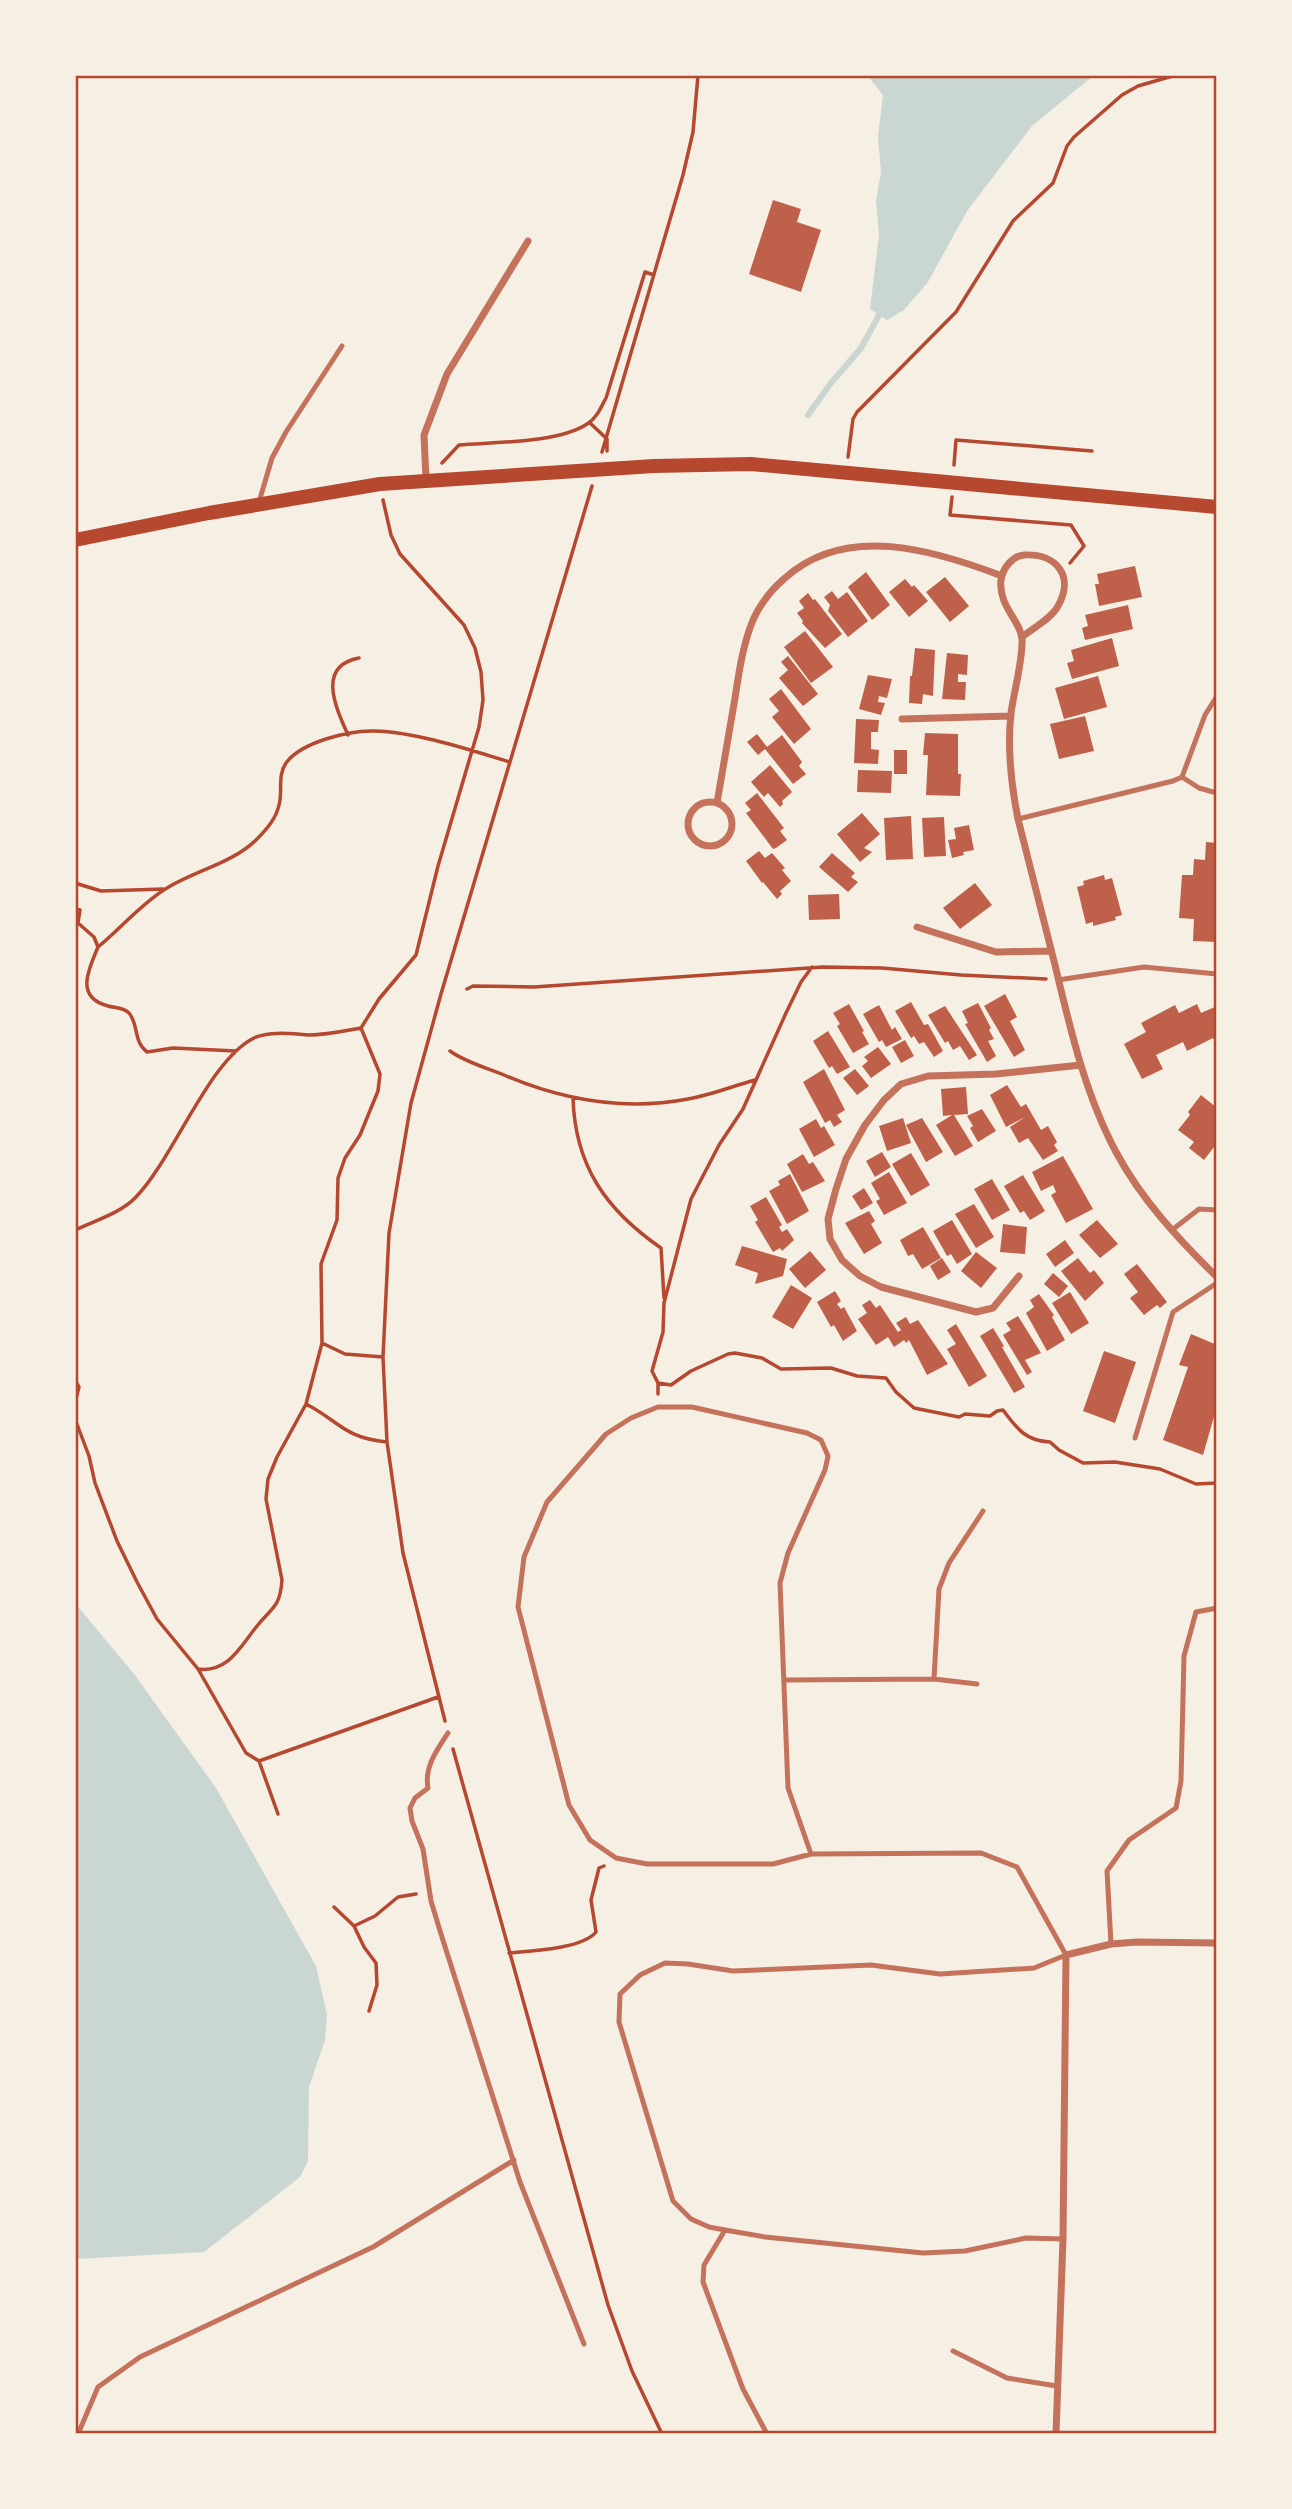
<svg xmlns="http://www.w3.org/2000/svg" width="1292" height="2509" viewBox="0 0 1292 2509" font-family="'Sofia Sans Condensed',sans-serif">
  <rect width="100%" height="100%" fill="#f6efe4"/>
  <path fill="#c9d6d2" d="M867 75H1094L1032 126 967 211 928 282 904 310 887 320 870 309 879 235 876 201 881 172 878 137 883 95Z
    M75 1599 79 1608 134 1674 216 1788 316 1966 327 2015 325 2040 309 2087 308 2161 300 2177 204 2252 75 2259Z"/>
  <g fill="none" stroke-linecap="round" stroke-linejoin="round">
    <path stroke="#c9d6d2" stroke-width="6" d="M808 415 831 383 861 348 883 308"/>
  </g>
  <path fill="#bf614a" d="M773 200 801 209 797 222 821 230 801 292 749 274Z
    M1135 566 1142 597 1099 606 1095 584H1099L1097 574Z
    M866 572 890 605 872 620 848 587Z
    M945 577 969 606 950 622 926 592Z
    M905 579 912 587 914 585 928 601 909 617 889 592Z
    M832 591 838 599 847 592 868 621 848 637 828 611 830 605 824 597Z
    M808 593 813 600 815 599 842 634 825 648 802 623 803 621 797 613 804 608 799 601Z
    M1128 605 1133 629 1085 640 1082 628 1088 626 1085 615Z
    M805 631 833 667 811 683 784 647Z
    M1112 638 1119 666 1072 679 1067 663 1074 661 1071 650Z
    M915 648 935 650 933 696 923 694 922 704 909 703 910 676H912Z
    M947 653 968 655 967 675 958 674V682H966L965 700 942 699Z
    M788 656 818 694 803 706 779 678 788 670 781 662Z
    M868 675 892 679 887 698 879 696 878 702 885 703 881 715 859 709Z
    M1098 676 1107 707 1064 719 1055 688Z
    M781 689 811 729 794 744 772 717 779 711 769 699Z
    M1085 716 1094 751 1059 759 1050 724Z
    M856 719 879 720 878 732H871V749L879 750 878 764 854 763Z
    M925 733 958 734V774H961L960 796 926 795 928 755H923Z
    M757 734 767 747 782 735 802 762 799 766 806 774 793 784 765 749 758 755 747 742Z
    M894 750H907V774H894Z
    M770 765 792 792 782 801 783 804 780 807 768 793 764 797 751 782Z
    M858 770 892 771 891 793 857 792Z
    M757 793 784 828 780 831 787 840 776 848 773 849 746 813 751 810 745 803Z
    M862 813 880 834 864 848 872 852 860 862 837 834Z
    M911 816 913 859 886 860 884 818Z
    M944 817 946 856 924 857 922 818Z
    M969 825 974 850 963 852 964 855 952 858 948 840 956 839 954 828Z
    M1206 842 1217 843V942L1193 941 1194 919 1179 918 1182 875H1193L1194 859 1205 860Z
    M759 851 765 858 772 853 785 868 782 870 791 881 780 891 782 894 777 899 763 882 762 883 746 861Z
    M832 853 855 873 851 877 858 882 848 892 819 867Z
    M1104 875 1105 880 1112 878 1122 915 1115 917 1116 920 1093 926V922L1086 924 1077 887 1084 885 1083 881Z
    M975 883 992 905 960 929 943 908Z
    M839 894 840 919 809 920 808 895Z
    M1005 994 1017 1017 1010 1021 1025 1050 1014 1057 984 1006Z
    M911 1002 924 1025 928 1024 943 1051 934 1057 924 1042 919 1044 914 1036 911 1038 895 1011Z
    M978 1003 991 1028 989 1030 994 1039 988 1041 996 1056 987 1062 965 1024 968 1023 962 1011Z
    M849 1004 864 1031 862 1032 869 1044 853 1053 837 1026 840 1024 833 1013Z
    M1197 1004 1201 1013 1217 1006V1045L1213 1038 1187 1051 1183 1042 1156 1055 1163 1069 1142 1079 1124 1044 1146 1032 1141 1023 1175 1005 1179 1013Z
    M879 1005 892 1030 895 1027 902 1039 886 1047 882 1040 879 1042 863 1014Z
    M945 1006 977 1055 969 1060 960 1046 953 1050 948 1041 945 1043 928 1015Z
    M828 1031 850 1067 837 1074 832 1066 829 1068 813 1041Z
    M905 1040 914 1056 901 1063 892 1047Z
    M878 1047 891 1064 871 1078 862 1066 868 1061 864 1057Z
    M824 1069 845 1110 837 1115 842 1122 834 1127 830 1120 825 1123 803 1082Z
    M855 1069 869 1086 857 1095 843 1078Z
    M1007 1085 1021 1107 1026 1104 1041 1130 1048 1126 1057 1142 1054 1145 1058 1151 1043 1160 1028 1138 1019 1143 1010 1127 1025 1117 1006 1127 990 1095Z
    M966 1087 968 1114 954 1115 973 1146 955 1156 936 1125 952 1115 943 1116 941 1089Z
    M1201 1095 1217 1108V1149L1214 1147 1204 1160 1189 1148 1194 1142 1178 1130 1190 1115 1188 1112Z
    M982 1109 996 1131 978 1142 970 1128 973 1126 967 1116Z
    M903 1118 911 1143 887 1151 879 1126Z
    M922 1118 943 1152 926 1162 906 1125Z
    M816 1119 821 1128 824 1126 835 1145 814 1157 799 1129Z
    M882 1152 891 1167 875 1177 866 1161Z
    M911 1153 930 1185 911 1196 892 1164Z
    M803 1154 809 1164 813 1162 825 1181 802 1192 787 1164Z
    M1063 1156 1093 1209 1066 1223 1051 1195 1056 1192 1053 1185 1041 1191 1032 1172Z
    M889 1172 907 1203 884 1215 876 1201 880 1199 871 1183Z
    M790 1174 809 1211 787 1224 769 1191 780 1185 778 1181Z
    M1023 1175 1045 1211 1030 1220 1024 1211 1020 1213 1004 1186Z
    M992 1179 1010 1210 992 1220 974 1189Z
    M864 1188 873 1203 861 1210 852 1196Z
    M766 1197 782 1225 779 1227 782 1232 787 1229 794 1240 782 1251 780 1248 773 1252 755 1222 758 1220 750 1206Z
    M974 1204 994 1237 976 1248 955 1214Z
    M869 1211 875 1221 871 1224 882 1243 864 1254 845 1223Z
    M952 1220 972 1254 957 1264 951 1254 947 1256 933 1231Z
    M1097 1220 1118 1244 1100 1258 1079 1235Z
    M1003 1224 1027 1227 1025 1254 1000 1252Z
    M923 1227 941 1258 922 1269 913 1254 908 1256 900 1240Z
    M1065 1240 1074 1253 1055 1267 1046 1254Z
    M742 1246 787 1259 783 1276 755 1284 758 1273 735 1265Z
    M810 1251 826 1270 805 1288 789 1269Z
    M976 1252 997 1268 981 1288 961 1271Z
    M942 1258 951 1272 938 1280 930 1266Z
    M1078 1258 1090 1273 1094 1270 1104 1283 1085 1301 1061 1271Z
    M1137 1264 1167 1302 1160 1308 1157 1305 1144 1315 1130 1298 1138 1292 1124 1274Z
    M1053 1273 1068 1286 1059 1297 1044 1284Z
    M791 1285 812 1298 793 1329 772 1317Z
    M835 1291 841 1301 837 1304 841 1309 844 1307 857 1331 843 1341 834 1325 831 1327 817 1302Z
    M1070 1292 1089 1323 1071 1334 1052 1303Z
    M1039 1294 1054 1315 1052 1317 1065 1340 1047 1351 1026 1313 1034 1307 1030 1300Z
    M870 1300 876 1308 880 1305 898 1332 901 1330 896 1323 906 1317 910 1324 918 1320 948 1364 927 1375 909 1340 906 1343 904 1340 894 1347 888 1337 876 1345 858 1319 867 1313 862 1305Z
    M1018 1316 1041 1353 1025 1360 1032 1372 1027 1375 1003 1335 1011 1330 1006 1323Z
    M956 1324 987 1376 969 1387 947 1349 956 1344 947 1330Z
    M993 1328 1004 1346 1002 1347 1025 1387 1014 1393 980 1336Z
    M1191 1334 1217 1345 1215 1371 1217 1372V1406L1203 1455 1163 1440 1188 1367 1179 1365Z
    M1104 1351 1136 1362 1115 1423 1083 1411Z"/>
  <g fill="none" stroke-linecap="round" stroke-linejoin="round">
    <path stroke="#b5482f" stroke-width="3.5" d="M590 423 607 439V451
      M602 452 683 175 693 132 698 75
      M848 457 853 419 857 412 956 312 1013 221 1053 183 1067 146 1074 137 1122 95 1138 86 1176 75
      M442 463 459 445C494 442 559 443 587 424 597 418 601 407 606 398L645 272 654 275
      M954 465 956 440 1092 451
      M952 497 950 515 1071 525 1084 546 1070 563
      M348 735C336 708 316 666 359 658
      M75 883 101 891 163 889
      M75 909 80 910 78 923 94 937 98 947C89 969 74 997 108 1006 115 1008 123 1007 129 1013 139 1025 133 1041 147 1052L173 1048 236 1051
      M98 947C120 929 143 902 167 888 196 870 231 864 256 840 266 830 276 819 279 805 283 791 277 776 286 763 301 742 350 730 375 731 416 732 470 750 510 762
      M467 989 473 986 534 987 823 967 882 968 961 975 1046 979
      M450 1051C465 1062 487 1068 504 1075 562 1100 625 1111 688 1099 711 1095 733 1086 755 1080
      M573 1098C575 1166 606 1210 661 1248L664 1298
      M75 1230C94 1221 121 1213 136 1197 174 1158 210 1057 256 1037 273 1031 292 1034 309 1035 327 1035 344 1031 361 1028
      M322 1343 345 1354 383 1357
      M75 1380 79 1387 75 1403
      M658 1383 671 1385 691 1371 728 1354 735 1353 762 1358 781 1369 831 1368 857 1376 886 1378 896 1392 914 1408 959 1417 965 1414 990 1416 997 1411 1003 1410C1017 1429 1026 1441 1050 1442L1059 1450 1083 1463 1115 1462 1160 1469 1196 1484 1217 1483
      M658 1394V1383L652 1371 663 1332 664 1303 691 1199 719 1145 743 1109 786 1013 801 982 812 967
      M306 1404C339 1421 344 1438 387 1442
      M75 1419 89 1456 95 1483 117 1541 137 1582 157 1619 198 1669
      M445 1721 403 1553 387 1442 383 1357 389 1233 411 1103 441 994 592 486
      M453 1749 608 2305 632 2371 662 2434
      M259 1761 438 1697
      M278 1814 259 1761 246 1753 198 1669C228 1673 240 1647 257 1626 272 1607 280 1608 282 1580L266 1499 268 1479 277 1457 306 1404 322 1343 321 1264 337 1220 338 1178 345 1158 360 1135 378 1091 380 1074 361 1028 379 999 416 955 438 866 479 727 483 700 481 672 475 648 464 625 400 554 391 535 383 500
      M334 1907 354 1926 364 1947 376 1963 377 1985 369 2011
      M354 1926 375 1916 398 1897 416 1894
      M509 1953C531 1951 582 1949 596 1932L591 1900 599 1868 604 1866"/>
    <path stroke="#c5725c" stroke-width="5" d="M259 502 272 458 286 432 342 346
      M1182 777 1199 788 1217 793
      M1018 819 1173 781 1182 777 1205 715 1217 696
      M1058 980 1144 967 1217 974
      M1172 1230 1199 1209 1217 1210
      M1135 1438 1173 1312 1217 1283
      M934 1679 939 1589 949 1563 983 1511
      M785 1680 934 1679 977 1684
      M448 1733C437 1750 424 1767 428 1788L415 1798 410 1808 412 1821 423 1849 431 1901 441 1934 520 2182 584 2344
      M811 1854 788 1788 780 1583 788 1553 825 1470 828 1456 821 1440 807 1433 692 1407H658L631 1418 606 1434 547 1502 524 1557 518 1607 569 1805 590 1840 616 1858 647 1864H773L811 1854 981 1853 1017 1867 1066 1955 1034 1968 940 1974 871 1965 733 1971 688 1964 665 1963 640 1975 620 1994 619 2022 673 2201 691 2219 709 2227 725 2230 765 2237 923 2253 965 2251 1026 2238 1063 2239
      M1111 1944 1107 1871 1129 1840 1176 1808 1181 1781 1184 1656 1196 1612 1217 1608
      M725 2230 704 2265 703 2282 743 2389 767 2434
      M953 2351 1007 2378 1057 2386
      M78 2434 98 2387 140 2357 373 2247 514 2160"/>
    <path stroke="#c5725c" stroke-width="7" d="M426 480 424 435 447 374 528 241
      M1022 637C1033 628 1052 618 1058 606 1075 576 1056 553 1024 555 1012 556 1003 568 1001 580 998 606 1021 621 1022 639 1023 660 1014 691 1011 713 1007 749 1011 784 1018 819 1030 868 1043 916 1055 965 1070 1028 1085 1094 1116 1152 1141 1199 1179 1240 1217 1277
      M902 719 1011 716
      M688 824a22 22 0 1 1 44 0a22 22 0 1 1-44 0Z
      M717 803C723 768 729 733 735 698 739 672 743 644 753 620 761 602 771 590 785 578 846 523 934 550 1002 576
      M917 927 996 952 1051 951
      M1019 1276 993 1308 976 1312 881 1287 860 1276 842 1260 830 1239 828 1219 836 1189 846 1159 865 1125 884 1100 901 1084 928 1076 996 1074 1081 1065
      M1056 2434 1063 2239 1066 1955 1111 1944 1137 1942 1217 1943"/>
    <path stroke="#b5482f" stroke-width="14" d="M75 540 209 513 380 484 654 466 751 464 1217 507"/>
  </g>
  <rect width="1292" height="2509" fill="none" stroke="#f6efe4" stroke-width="154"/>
  <rect x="77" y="77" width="1138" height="2355" fill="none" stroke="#b5482f" stroke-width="2.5"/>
</svg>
